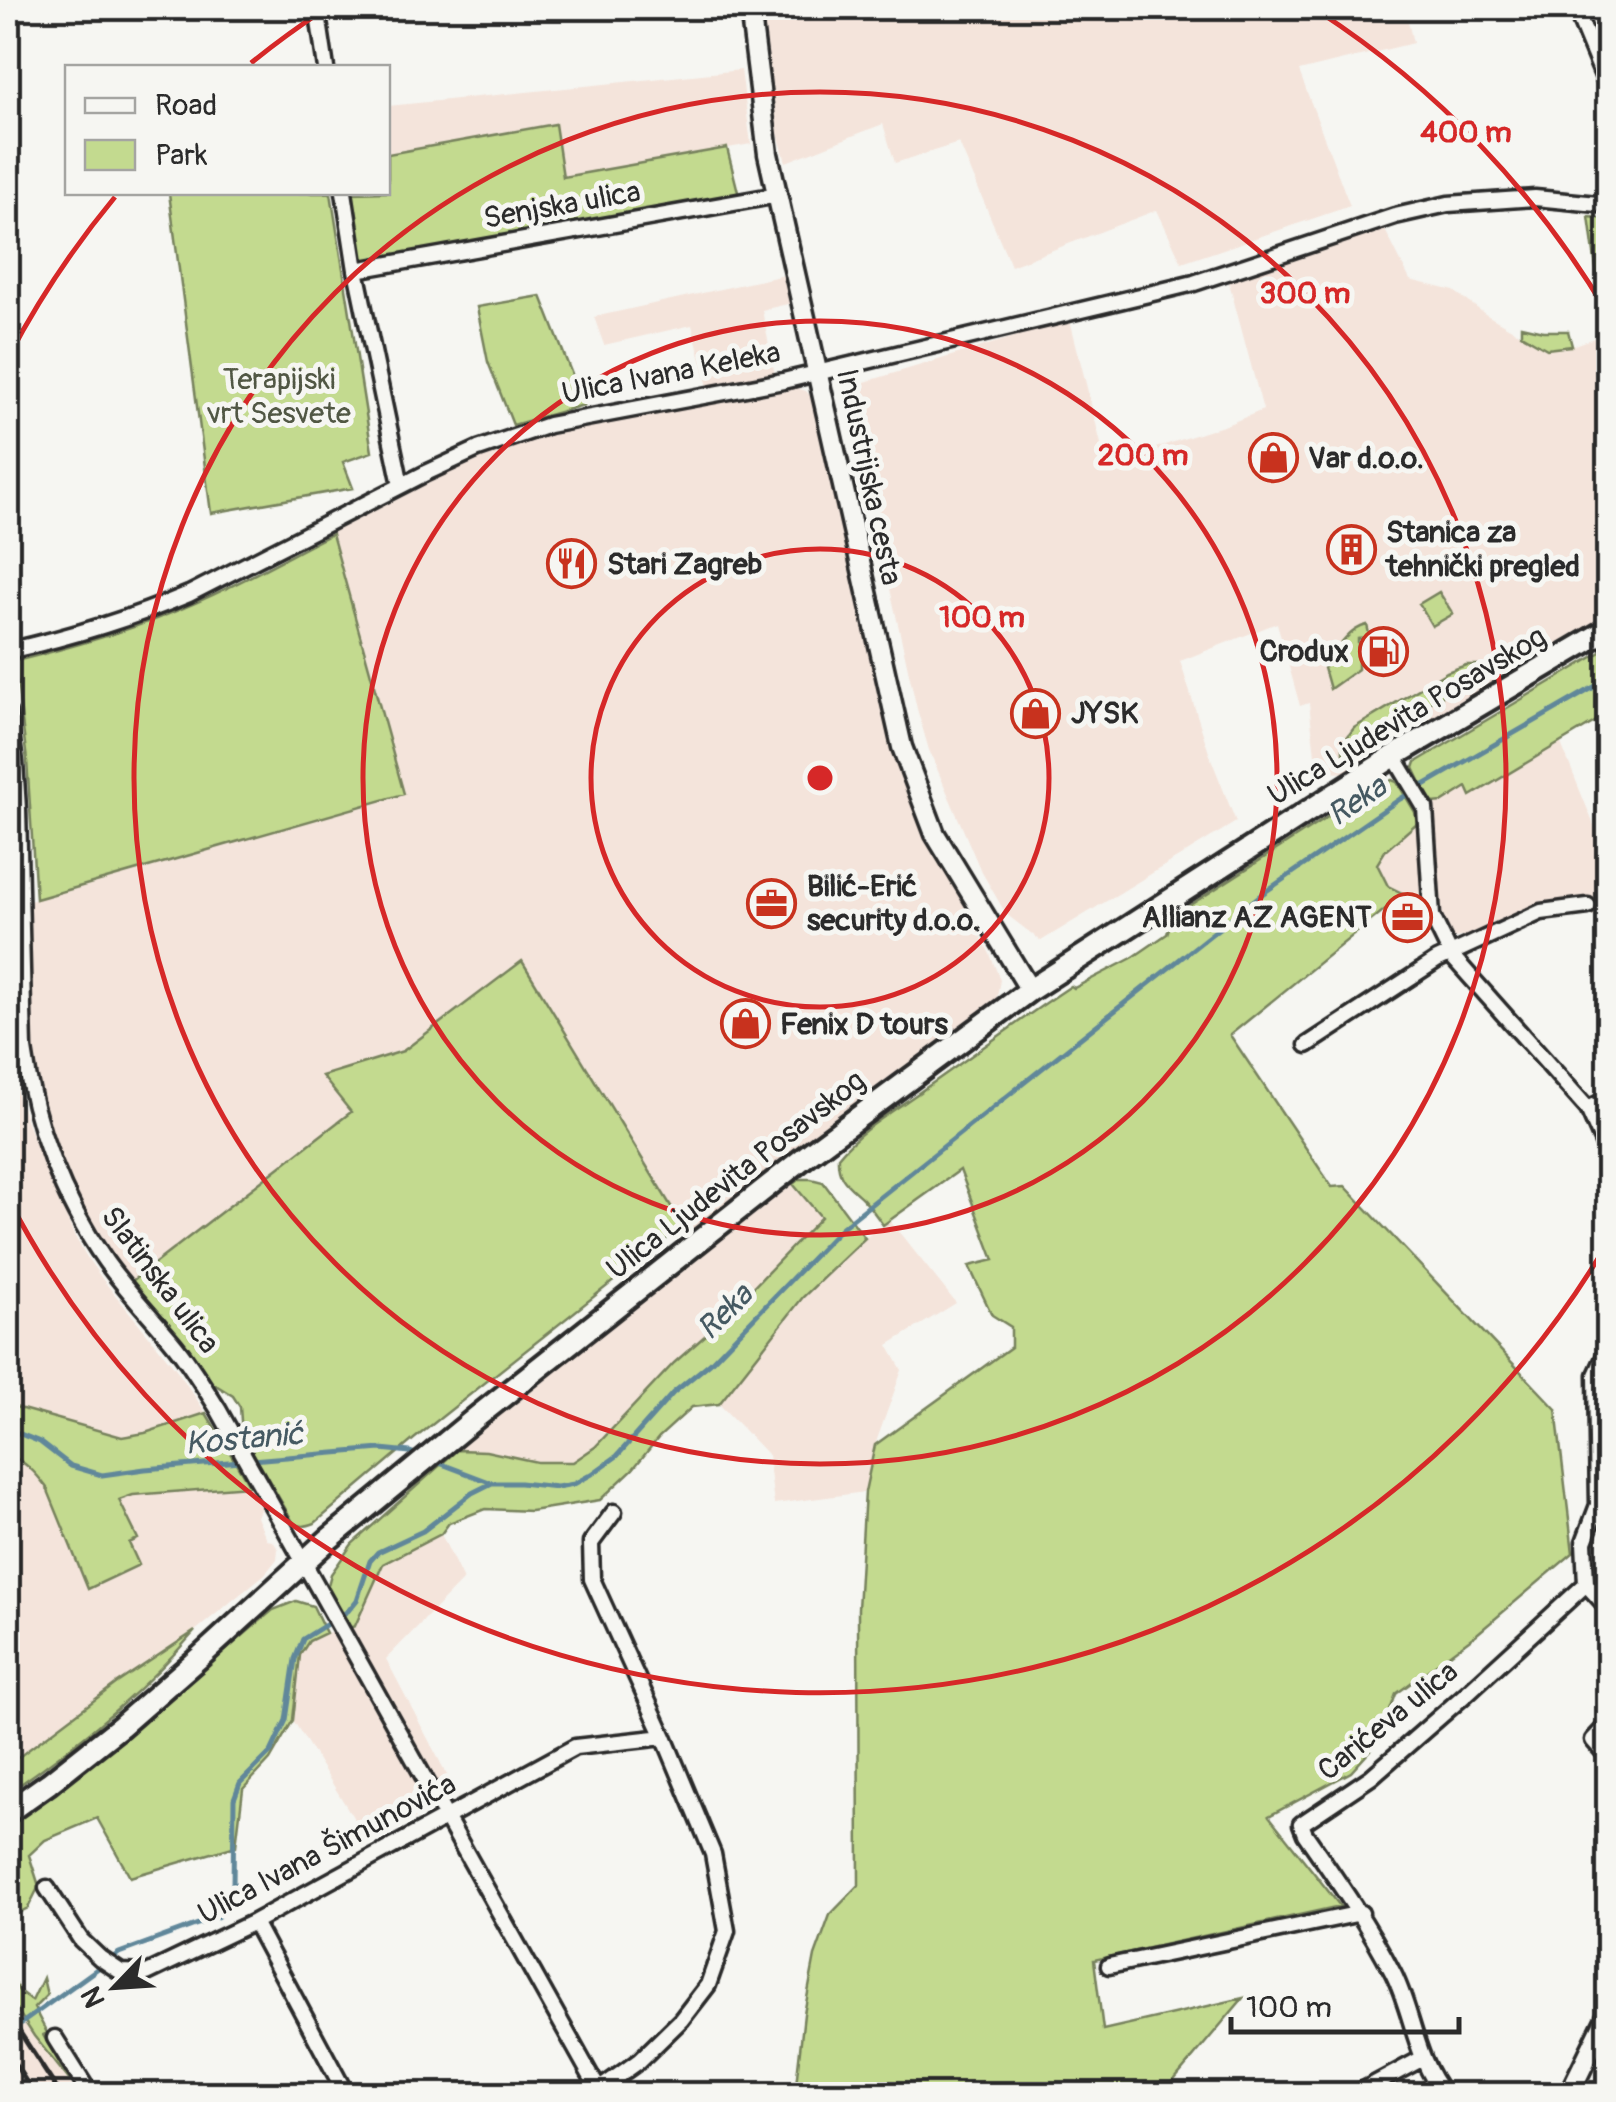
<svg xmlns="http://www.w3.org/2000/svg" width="1616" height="2102" viewBox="0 0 1616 2102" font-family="Pangolin,sans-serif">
  <rect width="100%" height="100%" fill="#f6f6f2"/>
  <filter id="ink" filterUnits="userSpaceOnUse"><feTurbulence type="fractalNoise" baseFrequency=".01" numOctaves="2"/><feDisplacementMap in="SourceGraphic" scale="20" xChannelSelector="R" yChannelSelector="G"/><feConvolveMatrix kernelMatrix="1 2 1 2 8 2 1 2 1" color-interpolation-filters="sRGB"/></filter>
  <g filter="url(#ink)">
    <path fill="#f4e4db" d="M761 8H1405L1413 43 1299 71 1350 206 1182 263 1157 210 1011 266 959 143 895 163 883 124 786 162 773 116Z
      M741 70 751 144 563 177 554 125 388 154V106Z
      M1383 226 1410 280 1454 291 1485 314 1547 349 1567 348 1608 333V619L1352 772 1347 773 1317 772 1309 703 1300 706 1277 623 1180 661 1210 756 1236 822 1041 941 1006 914 980 869 929 750 917 709 845 388 1070 320 1106 464 1226 425 1263 410 1228 279Z
      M789 274 796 302 762 310 775 375 708 387 692 325 604 345 594 317Z
      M794 387 806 391 815 400 821 420 888 731 913 804 930 841 990 954 1000 980 997 996 984 1014 885 1080 845 1112 817 1141 691 1239 521 962 403 1051 322 1076 351 1112 132 1281 116 1265 74 1196 42 1109 33 1067 30 901 403 794 331 531 429 479 477 457 524 439 581 425Z
      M1560 741 1608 860V914L1552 920 1433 942 1404 894 1388 886 1376 864 1385 851 1417 823 1415 812 1433 803 1443 802 1467 786 1472 795Z
      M10 910 12 1028 17 1093 30 1130 74 1235 88 1259 103 1280 176 1369 206 1413 145 1433 122 1437 8 1405V911Z
      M793 1184 821 1217 715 1327 674 1363 595 1447 573 1462H537L486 1451 457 1450 635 1303Z
      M890 1221 956 1303 888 1345 902 1370 875 1445 865 1492 774 1504 768 1455 719 1404 803 1297 865 1238Z
      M8 1455 21 1460 36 1473 47 1488 88 1589 129 1543 137 1539 119 1500 133 1495 250 1486 261 1507 257 1517 267 1540 273 1541 278 1549 277 1559 265 1574 195 1631 117 1683 8 1765Z
      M441 1534 463 1580 386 1659 458 1796 369 1843 293 1720 300 1655 309 1641 326 1633 355 1626 383 1564Z
      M8 1996 34 2036 78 2094H8Z"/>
    <path fill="#c3da8f" stroke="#77825d" stroke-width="2.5" d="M555 124 563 177 727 148 739 196 364 267 351 193 388 192V154Z
      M169 193H331L372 452 343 462 353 488 211 513Z
      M1589 217 1608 219V333L1605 334Z
      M541 296 584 405 513 425 488 362 477 307Z
      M1521 326 1543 331H1568L1572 346 1547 349 1521 334Z
      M332 534 404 794 36 899 27 760 17 681H13L12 662C64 649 116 635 166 615 223 593 277 562 332 534Z
      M1439 592 1453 614 1432 626 1419 604Z
      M1367 625 1370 638 1358 639V669L1330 689 1324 668C1335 652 1348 629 1367 625Z
      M1608 648V714L1471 796 1467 787 1443 802 1433 803 1427 795 1414 768 1416 762Z
      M1466 665H1478L1489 669 1380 731 1343 756V743L1354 728 1447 672Z
      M1392 780 1397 782 1415 812 1417 823 1385 851 1377 864 1388 886 1404 894 1230 1035 1332 1187 1345 1186 1556 1409 1573 1553 1477 1634 1396 1694 1379 1741 1351 1772 1269 1816 1340 1906 1094 1960 1103 2030 1243 1998 1170 2085 1175 2094H795L804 2014 815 1956 830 1915 859 1885 858 1609 865 1492 875 1445 1011 1347V1327L992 1315 969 1266 994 1260 960 1170 883 1225C877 1217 870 1206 862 1198 848 1185 837 1179 838 1157 861 1129 895 1110 924 1089 973 1055 1021 1019 1071 986L1074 988 1132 958 1167 934 1173 916 1379 784 1381 786Z
      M522 961 683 1226 414 1439 315 1523C307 1526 300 1528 293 1522L242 1434 240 1407 233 1396 211 1382 188 1347 132 1281 351 1112 322 1076 403 1051Z
      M799 1179H811L823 1182 865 1238 803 1297 719 1404 692 1407 659 1437 633 1469 600 1500 531 1511 485 1509 449 1523 441 1534 383 1564 355 1626 349 1628 327 1589 331 1574 352 1544 457 1450 486 1451 537 1462H573L595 1447 674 1363 715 1327 821 1217 793 1184Z
      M8 1405 122 1437 145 1433 206 1413 250 1486 133 1495 119 1500 138 1539 129 1543 139 1565 88 1589 47 1488C36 1473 25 1461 8 1455Z
      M296 1601 313 1606 326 1633 309 1641 300 1655 293 1720 270 1760 243 1789 236 1846 130 1877 97 1818 45 1840 29 1855 39 1886 28 1908 8 1918V1824L41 1803 124 1737 273 1610Z
      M195 1631C141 1694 76 1746 8 1793V1765L117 1683Z
      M8 1972 19 1991 32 2001 43 1978 47 1995 34 2008 47 2033 43 2035 70 2081 34 2036 8 1996Z"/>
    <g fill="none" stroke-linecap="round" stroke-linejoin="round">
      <path stroke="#60879a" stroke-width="5" d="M8 1429 40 1442 71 1466 102 1475 145 1469 381 1449 410 1452 419 1455
        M434 1461 492 1483
        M22 2023 119 1953 217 1917 226 1908 233 1887 234 1799 240 1783 271 1752 286 1720 295 1659 303 1639 348 1611 357 1600 370 1561 378 1552 423 1531 472 1493 492 1483H520L557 1487 574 1484 592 1474 617 1456 673 1393 710 1363 841 1228 1262 894 1400 799 1608 679"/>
      <defs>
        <path id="minor" d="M317 8 326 68
          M1575 8 1608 88
          M344 192 356 270 401 485
          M356 270 778 195
          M8 651C70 637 130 619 189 594L426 473 478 449 549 425 783 381 1157 292 1194 283 1395 216 1448 204 1535 198 1608 205
          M8 713 15 762 18 809 24 1049C34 1125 62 1199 106 1262 127 1291 152 1317 175 1345 191 1365 204 1387 218 1409L601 2094
          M1394 756 1425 808 1432 916 1451 955 1588 1109 1608 1154
          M1307 1045 1437 960 1541 912 1588 906
          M1588 1109 1608 1099
          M1608 1349 1596 1375 1598 1505 1584 1542 1586 1584 1608 1608
          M1608 1724 1593 1740 1608 1757
          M47 1888 81 1940 100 1958 121 1972 147 1973 254 1922 575 1747 664 1737
          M254 1922 346 2094
          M1109 1966 1361 1913
          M55 2038 90 2094
          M593 2094 639 2061 681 2020 708 1985 727 1931 713 1854 664 1737 592 1579 591 1543 614 1512
          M1356 2094 1423 2058
          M1444 2094C1415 2059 1413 2012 1393 1973 1368 1924 1337 1880 1305 1834L1301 1824 1371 1777 1466 1694 1586 1584"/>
        <path id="tertiary" d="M750 8 768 154 902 747 935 834 1030 990
          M1569 2094 1608 2014"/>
        <path id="secondary" d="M8 1812 49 1783 121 1726 200 1657 329 1539 478 1416 810 1153 1030 990 1394 756 1608 629"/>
      </defs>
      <use href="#minor" stroke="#2b2b2b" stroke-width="21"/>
      <use href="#tertiary" stroke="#2b2b2b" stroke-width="25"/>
      <use href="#secondary" stroke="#2b2b2b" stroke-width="28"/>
      <use href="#minor" stroke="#f6f6f2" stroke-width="14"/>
      <use href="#tertiary" stroke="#f6f6f2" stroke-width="18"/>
      <use href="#secondary" stroke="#f6f6f2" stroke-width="20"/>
      <path stroke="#2b2b2b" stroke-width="5" d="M8 2014 60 2094
        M8 2053 34 2094"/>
    </g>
  </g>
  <g fill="none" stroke="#d62828" stroke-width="5">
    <circle cx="820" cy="778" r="229"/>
    <circle cx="820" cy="778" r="457"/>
    <circle cx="820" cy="778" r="686"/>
    <path d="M1608 1242A914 914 0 0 1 9 1200M9 356A914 914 0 0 1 115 197M251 63A914 914 0 0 1 322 11M1318 11A914 914 0 0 1 1608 314"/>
  </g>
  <defs>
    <symbol id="shop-ring" viewBox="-11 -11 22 22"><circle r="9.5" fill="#f6f6f2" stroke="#c8321e" stroke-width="1.5"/><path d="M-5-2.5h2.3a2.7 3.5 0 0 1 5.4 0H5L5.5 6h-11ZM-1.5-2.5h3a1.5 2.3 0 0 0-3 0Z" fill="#c8321e"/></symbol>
    <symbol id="building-ring" viewBox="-11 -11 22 22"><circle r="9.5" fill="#f6f6f2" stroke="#c8321e" stroke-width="1.5"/><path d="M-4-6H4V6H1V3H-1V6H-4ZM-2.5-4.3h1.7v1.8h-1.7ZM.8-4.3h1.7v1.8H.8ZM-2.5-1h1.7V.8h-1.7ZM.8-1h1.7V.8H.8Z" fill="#c8321e"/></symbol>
    <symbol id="restaurant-ring" viewBox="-11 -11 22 22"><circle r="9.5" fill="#f6f6f2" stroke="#c8321e" stroke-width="1.5"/><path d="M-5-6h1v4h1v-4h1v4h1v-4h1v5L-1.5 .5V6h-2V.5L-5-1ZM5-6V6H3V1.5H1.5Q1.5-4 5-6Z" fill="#c8321e"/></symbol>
    <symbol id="fuel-ring" viewBox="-11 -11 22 22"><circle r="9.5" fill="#f6f6f2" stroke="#c8321e" stroke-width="1.5"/><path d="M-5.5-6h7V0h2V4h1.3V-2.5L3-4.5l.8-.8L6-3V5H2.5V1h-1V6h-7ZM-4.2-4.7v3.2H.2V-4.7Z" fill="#c8321e"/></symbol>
    <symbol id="office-ring" viewBox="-11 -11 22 22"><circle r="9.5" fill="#f6f6f2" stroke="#c8321e" stroke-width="1.5"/><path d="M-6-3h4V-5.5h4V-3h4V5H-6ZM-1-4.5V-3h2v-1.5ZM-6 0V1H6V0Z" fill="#c8321e"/></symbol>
  </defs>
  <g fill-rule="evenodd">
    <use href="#shop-ring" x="1246" y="430" width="55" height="55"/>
    <use href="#building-ring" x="1324" y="522" width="55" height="55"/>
    <use href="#restaurant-ring" x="544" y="536" width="55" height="55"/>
    <use href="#fuel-ring" x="1356" y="624" width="55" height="55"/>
    <use href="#shop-ring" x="1008" y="686" width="55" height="55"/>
    <use href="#office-ring" x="744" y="876" width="55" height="55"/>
    <use href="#office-ring" x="1380" y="890" width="55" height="55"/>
    <use href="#shop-ring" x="718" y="996" width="55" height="55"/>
  </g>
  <g text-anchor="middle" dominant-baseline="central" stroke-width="10" stroke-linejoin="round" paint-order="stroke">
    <g font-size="30" fill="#2b2b2b" stroke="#f6f6f2">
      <text transform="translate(562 205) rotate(-10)">Senjska ulica</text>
      <text transform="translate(671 373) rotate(-11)">Ulica Ivana Keleka</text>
      <text transform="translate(869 477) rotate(78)">Industrijska cesta</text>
      <text transform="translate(1407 716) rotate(-31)">Ulica Ljudevita Posavskog</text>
      <text transform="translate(736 1175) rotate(-38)">Ulica Ljudevita Posavskog</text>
      <text transform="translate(160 1280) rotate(53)">Slatinska ulica</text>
      <text transform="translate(1388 1721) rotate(-39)">Carićeva ulica</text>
      <text transform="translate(327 1849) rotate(-28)">Ulica Ivana Šimunovića</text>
    </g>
    <g font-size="30" fill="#515744" stroke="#f6f6f2">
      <text x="279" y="379">Terapijski<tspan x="279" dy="34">vrt Sesvete</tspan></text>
    </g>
    <g font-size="30" font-weight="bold" fill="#2b2b2b" stroke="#f6f6f2" text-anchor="start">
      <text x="1308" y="458">Var d.o.o.</text>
      <text x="1386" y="532">Stanica za<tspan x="1386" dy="34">tehnički pregled</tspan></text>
      <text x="607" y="564">Stari Zagreb</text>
      <text x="1349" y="651" text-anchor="end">Crodux</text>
      <text x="1071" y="713">JYSK</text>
      <text x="807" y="886">Bilić-Erić<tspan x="807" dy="34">security d.o.o.</tspan></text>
      <text x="1372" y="917" text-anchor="end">Allianz AZ AGENT</text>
      <text x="780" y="1024">Fenix D tours</text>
    </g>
    <g font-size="32" font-style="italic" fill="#455962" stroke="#f6f6f2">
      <text transform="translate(1357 801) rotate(-34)">Reka</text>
      <text transform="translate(725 1312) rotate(-45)">Reka</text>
      <text transform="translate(244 1439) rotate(-5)">Kostanić</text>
    </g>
  </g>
  <circle cx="820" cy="778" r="15" fill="#d62828" stroke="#f6f6f2" stroke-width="5"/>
  <g font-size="30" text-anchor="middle" font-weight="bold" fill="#d62828" stroke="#f6f6f2" stroke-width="10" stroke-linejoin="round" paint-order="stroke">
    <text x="1466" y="142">400 m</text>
    <text x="1305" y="303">300 m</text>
    <text x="1143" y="465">200 m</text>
    <text x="982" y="627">100 m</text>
  </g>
  <rect width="1616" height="2102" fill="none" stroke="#f6f6f2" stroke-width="40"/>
  <rect x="20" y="20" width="1576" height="2062" fill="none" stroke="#2b2b2b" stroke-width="4" filter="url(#ink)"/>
  <rect x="65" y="65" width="325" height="130" fill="#f6f6f2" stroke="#a5a5a2" stroke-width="2.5"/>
  <rect x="85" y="98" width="50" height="15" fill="#f6f6f2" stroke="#a5a5a2" stroke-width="2.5"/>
  <text x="155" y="115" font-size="30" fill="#2b2b2b">Road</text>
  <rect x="85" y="140" width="50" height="30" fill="#c3da8f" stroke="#a5a5a2" stroke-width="2.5"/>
  <text x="155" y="165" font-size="30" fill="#2b2b2b">Park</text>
  <g transform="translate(115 1987) rotate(245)" stroke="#f6f6f2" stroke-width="8" paint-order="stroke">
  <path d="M0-8L18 38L0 25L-18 38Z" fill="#2b2b2b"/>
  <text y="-15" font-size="28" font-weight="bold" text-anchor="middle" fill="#2b2b2b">N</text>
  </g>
  <path d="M1231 2017v15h228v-15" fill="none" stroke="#2b2b2b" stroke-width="5"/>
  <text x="1246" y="2017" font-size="30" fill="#2b2b2b" stroke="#f6f6f2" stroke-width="8" paint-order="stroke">100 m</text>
</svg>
